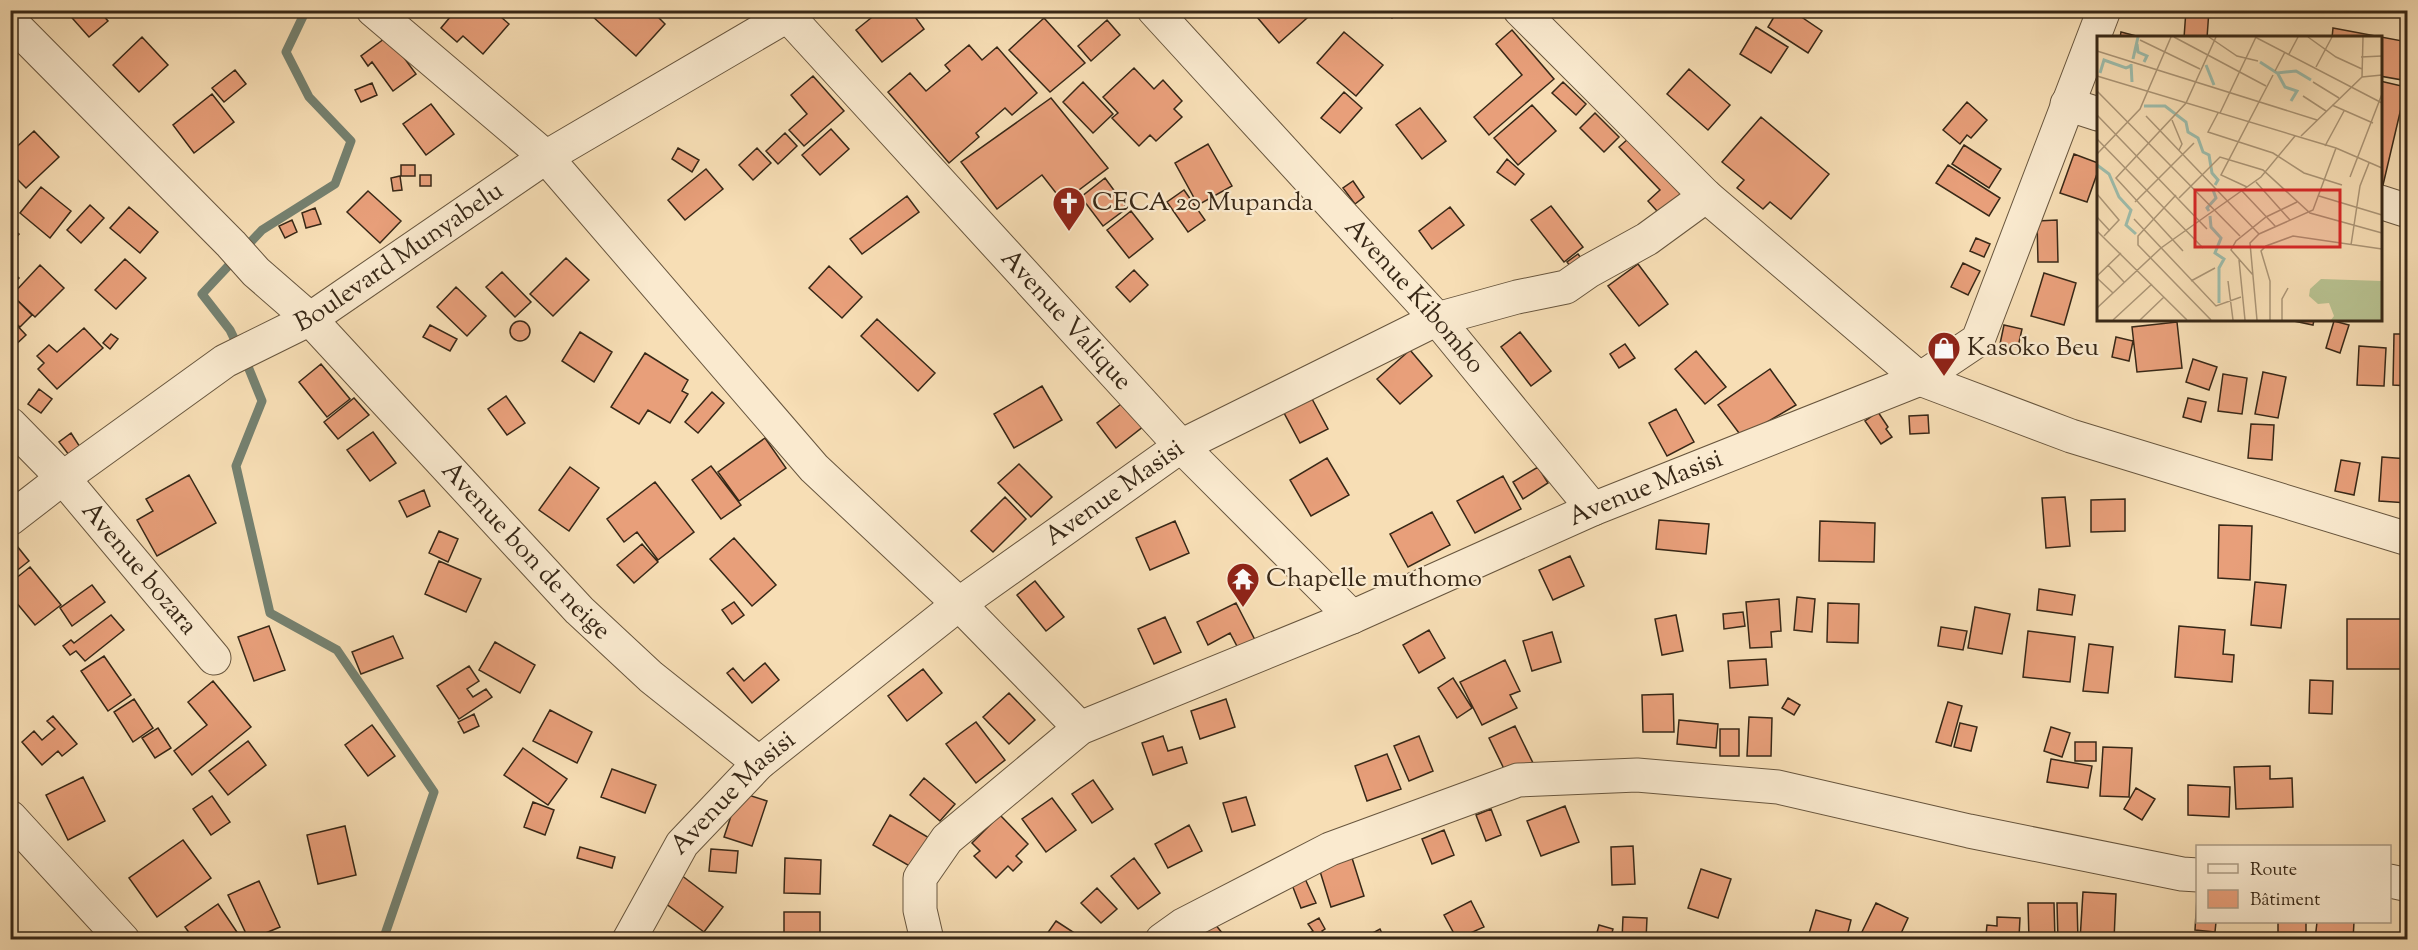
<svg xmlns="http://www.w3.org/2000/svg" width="2418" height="950" viewBox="0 0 2418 950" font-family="'Sorts Mill Goudy',serif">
  <rect width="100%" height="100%" fill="#f7deb5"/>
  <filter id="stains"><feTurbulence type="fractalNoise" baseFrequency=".00333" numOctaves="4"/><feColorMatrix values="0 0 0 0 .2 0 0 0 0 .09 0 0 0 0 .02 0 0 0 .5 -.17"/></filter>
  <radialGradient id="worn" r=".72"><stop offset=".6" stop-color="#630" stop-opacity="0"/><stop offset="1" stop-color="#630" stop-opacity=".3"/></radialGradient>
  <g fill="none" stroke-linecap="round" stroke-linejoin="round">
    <path stroke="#758170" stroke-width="9" d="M306 10 286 52 309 97 351 141 335 184 262 230 202 294 230 330 249 369 262 401 236 466 270 613 337 650 434 792 383 940"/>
  </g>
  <path fill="#e89f7a" stroke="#382817" stroke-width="1.5" d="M65 10H107L102 14 108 21 89 37Z
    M456 10H493L509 24 483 54 463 36 457 42 441 28Z
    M597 10H656L654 13 665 24 636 56 592 16Z
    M881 10H910L924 29 882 62 856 30Z
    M1251 10H1316L1279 43Z
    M1384 10H1400L1392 18Z
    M1422 10H1436L1429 17Z
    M1585 10H1599L1592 17Z
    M1778 10H1791L1822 31 1808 53 1768 27Z
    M2186 10H2209L2207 38H2184Z
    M2269 10H2316V17Z
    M2336 10H2362L2361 17 2336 14Z
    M1044 18 1085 63 1050 92 1009 50Z
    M1107 20 1120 35 1091 61 1078 46Z
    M1756 27 1788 47 1771 73 1740 54Z
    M2333 28 2408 42V81L2380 76V38H2332Z
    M1512 30 1554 79 1489 135 1474 117 1522 75 1496 44Z
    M1344 32 1383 65 1356 96 1317 63Z
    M2121 32 2144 38H2120Z
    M388 36 416 74 393 91 372 62 368 66 361 56Z
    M142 37 168 65 139 92 113 65Z
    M969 45 982 60 997 47 1037 93 1012 115 1005 108 976 133 979 137 949 163 888 92 910 73 926 91 950 71 945 65Z
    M1134 68 1154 89 1163 80 1182 101 1174 109 1182 117 1156 141 1150 135 1139 146 1112 118 1118 113 1103 97Z
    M1689 69 1730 105 1708 130 1667 94Z
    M235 70 246 84 224 102 212 88Z
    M813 76 844 111 804 146 789 130 807 114 791 95Z
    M2380 81 2406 87 2383 185 2380 184Z
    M1083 82 1113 114 1093 133 1063 102Z
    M1563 82 1586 104 1576 115 1552 93Z
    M372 83 377 95 361 102 355 90Z
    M1344 92 1362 108 1340 133 1321 118Z
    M212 94 234 122 194 153 173 125Z
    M1051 98 1108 168 1063 202 1042 175 997 209 961 162Z
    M1967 102 1987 120 1971 138 1967 135 1960 144 1943 130Z
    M431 104 454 134 426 155 403 124Z
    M1532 105 1556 131 1518 165 1494 138Z
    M1420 108 1446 141 1422 159 1396 125Z
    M1595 113 1619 137 1604 152 1580 128Z
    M1761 117 1829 174 1791 219 1770 202 1763 209 1737 188 1744 180 1722 162Z
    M831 129 849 149 820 175 802 155Z
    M34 131 59 157 26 188 10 172V153Z
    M785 133 797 146 778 164 766 151Z
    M1628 139 1687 201 1666 221 1648 201 1660 190 1619 147Z
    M1208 144 1232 186 1198 205 1175 163Z
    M1964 145 2001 169 1989 188 1952 164Z
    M678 148 699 160 692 172 672 159Z
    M757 148 771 163 753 180 739 165Z
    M2074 154 2098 163V171L2087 202 2060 193Z
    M1507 159 1524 174 1515 185 1497 172Z
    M401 165H415V176H401Z
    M1948 165 2000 198 1989 216 1936 183Z
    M706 169 723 189 685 220 668 200Z
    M420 175H431V186H420Z
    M400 176 402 190 393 191 391 178Z
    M1105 178 1127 208 1103 226 1081 197Z
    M1353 181 1364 197 1355 204 1343 188Z
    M41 187 71 211 50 238 20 213Z
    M1184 190 1205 220 1188 232 1167 202Z
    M368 191 401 221 380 243 347 212Z
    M907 196 919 212 862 254 850 239Z
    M90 205 104 218 81 243 67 230Z
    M1551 206 1583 247 1564 262 1531 220Z
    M129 207 158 232 140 253 110 228Z
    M1450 207 1464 225 1432 249 1419 231Z
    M315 208 321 224 306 228 302 213Z
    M1131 211 1153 239 1129 258 1107 230Z
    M292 220 297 232 285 238 279 226Z
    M2057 220 2058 262H2038L2037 221Z
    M10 227 19 234 10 244Z
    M1976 238 1990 244 1984 257 1970 251Z
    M1578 254 1587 266 1576 274 1567 262Z
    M566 258 589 280 553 316 530 294Z
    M125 259 146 278 116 309 95 290Z
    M1963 263 1980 271 1968 295 1951 287Z
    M1638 264 1668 304 1639 326 1608 286Z
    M40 265 64 288 35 317 12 295Z
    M829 266 862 297 842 318 809 288Z
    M10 270 19 278 10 287Z
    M1134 270 1148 285 1130 302 1116 287Z
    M502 272 531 302 515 317 486 287Z
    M2044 273 2076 283 2064 325 2031 316Z
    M456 287 486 316 467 336 437 307Z
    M12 295 32 315 20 327 10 318Z
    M10 318 26 335 10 350Z
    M877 319 935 373 918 391 861 336Z
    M2289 320H2314L2313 325Z
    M2334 321 2349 325 2340 353 2326 348Z
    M510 331a10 10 0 1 1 20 0a10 10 0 1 1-20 0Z
    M2177 322 2182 368 2137 372 2132 327Z
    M430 325 457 339 450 351 423 337Z
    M2004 325 2022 329 2018 347 2000 344Z
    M84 328 103 348 57 389 38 369 44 363 37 356 49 345 57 352Z
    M580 332 612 352 594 382 562 361Z
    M1520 332 1551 371 1531 386 1501 347Z
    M111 334 118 339 110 349 103 343Z
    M2394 334H2408V386L2393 385Z
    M2116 337 2133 341 2129 361 2112 357Z
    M1625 344 1635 358 1619 368 1610 354Z
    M2359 346 2386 348 2384 386 2357 385Z
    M1410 350 1432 376 1400 404 1377 379Z
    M1696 351 1726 387 1705 404 1675 369Z
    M645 353 688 380 682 391 688 394 670 423 648 410 639 424 611 407Z
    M2193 359 2217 367 2209 390 2186 382Z
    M321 364 350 399 327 417 299 382Z
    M1770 369 1796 405 1742 437 1718 405Z
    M2263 372 2286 377 2278 418 2255 414Z
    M2223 374 2247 378 2242 414 2218 411Z
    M1042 386 1062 420 1014 448 994 414Z
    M39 389 52 399 41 413 28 404Z
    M712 392 724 403 698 433 685 422Z
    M506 396 525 423 507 435 488 409Z
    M1130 397 1149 422 1116 448 1097 423Z
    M1311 397 1328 429 1300 443 1283 411Z
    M354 398 369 415 338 439 324 422Z
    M2188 398 2206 402 2201 422 2183 417Z
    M1676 409 1694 442 1667 456 1649 423Z
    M1878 412 1888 427 1886 429 1892 437 1881 444 1865 421Z
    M1928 415 1929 433 1910 434 1909 416Z
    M2251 424 2274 425 2272 460 2248 458Z
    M373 432 396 463 370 481 347 450Z
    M71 433 80 447 69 455 59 442Z
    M765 438 786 468 739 501 718 472Z
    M2382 457 2408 459V503L2379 501Z
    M1327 458 1349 495 1311 516 1290 480Z
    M2341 460 2360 463 2354 495 2335 491Z
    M1019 464 1052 497 1031 517 998 483Z
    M711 466 741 505 721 519 692 480Z
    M570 467 599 488 569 531 539 510Z
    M1538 467 1548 483 1523 499 1513 482Z
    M189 475 216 523 157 556 137 520 153 511 146 499Z
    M1503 476 1521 509 1475 533 1457 501Z
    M655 482 694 532 658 560 637 532 624 542 607 519Z
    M424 490 430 506 407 517 399 501Z
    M1005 497 1026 519 993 552 971 531Z
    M2065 497 2070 546 2046 548 2042 498Z
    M2125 499V531L2091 532V500Z
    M1432 512 1450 545 1408 567 1390 534Z
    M1659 520 1709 524 1706 554 1656 549Z
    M1175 521 1189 553 1150 570 1136 538Z
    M1820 521 1875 523 1874 562 1819 561Z
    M2219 525 2252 526 2250 580 2218 578Z
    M439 531 458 539 448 562 429 553Z
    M734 538 776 585 752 606 710 559Z
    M642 544 658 562 634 583 617 565Z
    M17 546 29 561 10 576V552Z
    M1570 556 1584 586 1553 600 1539 570Z
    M439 561 481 579 466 612 425 594Z
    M30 567 61 605 35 625 10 595V583Z
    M1035 581 1064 617 1046 631 1017 595Z
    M2255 582 2286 585 2281 628 2251 625Z
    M92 585 105 602 72 626 60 608Z
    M2039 589 2075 595 2072 615 2037 610Z
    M1797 597 1815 599 1812 632 1794 630Z
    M1779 599 1781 631 1771 632 1772 647 1750 648 1746 602Z
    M734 602 744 615 732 624 722 610Z
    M1236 603 1255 640 1238 648 1230 633 1208 645 1197 622Z
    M1828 603 1859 604 1858 643 1827 642Z
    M1975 607 2010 614 2002 654 1968 648Z
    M1743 612 1745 626 1724 629 1723 614Z
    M111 615 124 630 85 661 76 651 70 655 63 646 71 640 74 643Z
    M1676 615 1683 651 1662 655 1655 619Z
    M1165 617 1181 652 1154 664 1138 629Z
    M2347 619H2404V669H2347Z
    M269 626 285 670 254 681 238 637Z
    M2179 626 2225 630 2223 654 2234 655 2232 682 2175 677Z
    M1941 627 1967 631 1963 650 1938 646Z
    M1429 630 1445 658 1419 673 1403 645Z
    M2028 631 2075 637 2070 682 2023 677Z
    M1552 632 1561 662 1532 671 1523 641Z
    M393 636 403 658 361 674 352 652Z
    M495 642 535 665 520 693 479 670Z
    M2089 644 2113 647 2108 693 2083 691Z
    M104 656 131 695 108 711 81 671Z
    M1766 659 1768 685 1730 688 1728 661Z
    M1505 660 1520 691 1510 695 1517 708 1482 725 1460 682Z
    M765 663 779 680 752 703 727 673 733 668 744 681Z
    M469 666 479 681 467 689 473 697 486 689 492 697 459 719 437 686Z
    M923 669 942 693 907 721 888 696Z
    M1453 678 1472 708 1457 718 1438 688Z
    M2310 680 2333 681 2332 714 2309 713Z
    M213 681 251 727 192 775 174 751 207 725 188 702Z
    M1009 693 1035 720 1009 744 983 717Z
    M1673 694 1674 732H1643L1642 695Z
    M1788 698 1800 705 1794 715 1782 708Z
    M134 699 153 728 133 742 114 712Z
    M1226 699 1235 727 1200 739 1191 711Z
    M1948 702 1962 706 1951 746 1936 742Z
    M550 710 592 732 577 763 533 741Z
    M474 714 479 726 464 733 458 722Z
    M53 716 77 744 62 756 58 751 42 765 22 742 34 731 42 740 55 729 47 721Z
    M1749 717 1772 718 1771 756H1747Z
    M1679 720 1718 724 1716 748 1677 744Z
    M976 722 1005 760 976 783 946 744Z
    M1960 723 1977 727 1971 751 1954 747Z
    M372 725 395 756 368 776 345 745Z
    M1515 726 1533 763 1507 775 1489 738Z
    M2051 727 2070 733 2062 757 2044 751Z
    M158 728 171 748 155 758 142 738Z
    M1720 729H1739V756H1720Z
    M1163 736 1168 751 1182 747 1187 763 1153 775 1142 743Z
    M1419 736 1433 771 1409 781 1394 746Z
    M248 741 266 765 228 795 209 771Z
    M2075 742H2096V761H2075Z
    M2103 747 2132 748 2129 797 2100 796Z
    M523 748 567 779 548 805 504 775Z
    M1387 754 1401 789 1367 801 1355 766Z
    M2051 759 2092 766 2088 788 2047 782Z
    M2270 766V779L2292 778 2293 807 2236 809 2234 767Z
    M612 769 656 785 645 813 601 797Z
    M83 777 105 821 68 840 46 795Z
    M924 778 955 804 940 821 910 795Z
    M1093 780 1113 809 1092 823 1072 794Z
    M2188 785 2230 787 2229 817 2188 815Z
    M2136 788 2155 799 2142 820 2124 809Z
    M739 792 767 801 752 846 724 837Z
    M212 796 230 822 211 835 193 809Z
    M1246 797 1255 825 1232 832 1223 803Z
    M1052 798 1076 830 1046 852 1022 819Z
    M533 802 554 810 545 835 524 827Z
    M1565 806 1579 842 1541 856 1527 821Z
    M1491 809 1501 835 1486 841 1476 815Z
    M890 815 931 839 913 868 873 845Z
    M1000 815 1028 844 1016 856 1022 862 1013 871 1008 866 996 878 974 856 980 851 972 843Z
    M1189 825 1202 851 1168 868 1155 844Z
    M345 826 356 875 318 884 307 835Z
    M1444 830 1454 855 1432 864 1422 839Z
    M183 840 211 878 157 917 129 878Z
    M1633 846 1635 884 1612 885 1611 847Z
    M580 847 615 857 612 868 577 858Z
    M711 849 738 851 736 873 709 871Z
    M785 858 821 860 820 894 784 893Z
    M1134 858 1160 893 1138 909 1111 876Z
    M1352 858 1364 896 1331 907 1319 868Z
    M1701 869 1731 879 1718 918 1688 908Z
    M1302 872 1316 903 1301 908 1289 877Z
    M681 875 723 907 704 932 661 900Z
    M259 881 280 927 249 940 228 895Z
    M1097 888 1117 909 1101 923 1081 903Z
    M2083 892 2116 894 2114 940H2080Z
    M2197 897 2198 922H2216L2215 932 2195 930Z
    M1471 901 1484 927 1457 939 1444 915Z
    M1876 903 1908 918 1898 940H1858Z
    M2028 903H2054L2055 940H2029Z
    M2057 903H2077L2078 940H2058Z
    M218 904 241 938 194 940 185 927Z
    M1816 910 1851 920 1846 940H1807Z
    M784 912H820V940H784Z
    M1623 917 1647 918 1646 940H1622Z
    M1997 917 2020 918 2019 937 1986 935 1987 925 1997 926Z
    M1319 918 1325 929 1322 931 1327 940H1299L1313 931 1308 924Z
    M1056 921 1073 932 1068 940 1044 938Z
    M2278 922H2306V940H2278Z
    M2317 922H2354L2353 940H2315Z
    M1214 923 1228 940H1195Z
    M1599 925 1613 929 1610 940H1595Z
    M1380 929 1385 940H1366L1365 937Z"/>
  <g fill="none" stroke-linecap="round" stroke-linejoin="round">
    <defs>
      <g id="minor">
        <path d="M373 10 546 157 814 468 959 604 1080 728"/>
        <path id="s1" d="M1154 10 1437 319 1593 509"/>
        <path d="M1520 10 1706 196 1920 379 2071 436 2408 539"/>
        <path id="s2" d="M788 16 1181 446 1352 617"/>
        <path id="s3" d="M10 21 231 244 256 272 310 319 579 610 651 677 759 763"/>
        <path d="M2067 104 2098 114"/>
        <path d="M2380 202 2408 211"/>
        <path id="s4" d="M10 424 63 478 214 658"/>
        <path id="s5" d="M10 519 63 478 225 361 310 319 546 157 797 10"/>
        <path d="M10 817 123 940"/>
        <path d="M2390 881 2408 885"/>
        <path id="s6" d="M629 940 682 844 759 763 959 604 1181 446 1437 319 1517 297 1566 287 1589 271 1647 239 1706 196"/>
        <path id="s7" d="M927 940 920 910V878L947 839 1080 728 1352 617 1593 509 1920 379 1978 340 2104 10"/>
        <path d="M1162 940 1183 925 1330 849 1518 780 1637 775 1778 787 1969 831 2182 874 2198 875"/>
      </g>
    </defs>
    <use href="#minor" stroke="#68563e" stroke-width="35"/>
    <use href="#minor" stroke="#faeacf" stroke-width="33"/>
  </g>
  <defs>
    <symbol id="church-pin" viewBox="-11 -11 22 30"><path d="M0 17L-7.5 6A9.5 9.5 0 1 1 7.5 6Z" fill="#8f2418" stroke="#faeacf"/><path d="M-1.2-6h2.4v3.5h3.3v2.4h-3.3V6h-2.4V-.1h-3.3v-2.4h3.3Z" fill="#fff"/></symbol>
    <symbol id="shop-pin" viewBox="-11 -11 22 30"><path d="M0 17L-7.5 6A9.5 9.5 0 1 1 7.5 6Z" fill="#8f2418" stroke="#faeacf"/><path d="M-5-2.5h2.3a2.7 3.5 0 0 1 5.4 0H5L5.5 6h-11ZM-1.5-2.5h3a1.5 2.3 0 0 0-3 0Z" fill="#fff"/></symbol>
    <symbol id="temple-pin" viewBox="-11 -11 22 30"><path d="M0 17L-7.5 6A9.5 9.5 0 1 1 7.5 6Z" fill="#8f2418" stroke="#faeacf"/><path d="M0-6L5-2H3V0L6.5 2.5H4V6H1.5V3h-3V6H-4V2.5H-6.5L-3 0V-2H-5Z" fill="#fff"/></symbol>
  </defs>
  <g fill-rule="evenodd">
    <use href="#church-pin" x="1050" y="184" width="38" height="52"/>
    <use href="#shop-pin" x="1925" y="329" width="38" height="52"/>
    <use href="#temple-pin" x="1224" y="560" width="38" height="52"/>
  </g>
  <g text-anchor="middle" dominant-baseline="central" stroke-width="4.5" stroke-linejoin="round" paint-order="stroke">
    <g font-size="26" fill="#382817" stroke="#faeacf" text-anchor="start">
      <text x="1092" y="203">CECA 20 Mupanda</text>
      <text x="1967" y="348">Kasoko Beu</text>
      <text x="1266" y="579">Chapelle muthomo</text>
    </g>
    <g font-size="26" fill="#382817" stroke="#faeacf">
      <text stroke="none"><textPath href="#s5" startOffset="470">Boulevard Munyabelu</textPath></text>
      <text stroke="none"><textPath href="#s1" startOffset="387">Avenue Kibombo</textPath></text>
      <text stroke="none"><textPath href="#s2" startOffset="412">Avenue Valique</textPath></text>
      <text stroke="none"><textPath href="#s7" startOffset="898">Avenue Masisi</textPath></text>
      <text stroke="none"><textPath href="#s6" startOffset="668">Avenue Masisi</textPath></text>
      <text stroke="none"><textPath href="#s3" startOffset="740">Avenue bon de neige</textPath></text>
      <text stroke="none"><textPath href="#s4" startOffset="194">Avenue bozara</textPath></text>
      <text stroke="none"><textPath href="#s6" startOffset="182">Avenue Masisi</textPath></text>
    </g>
  </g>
  <g transform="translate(2097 36)">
    <rect width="285" height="285" fill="#f7deb5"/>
    <path d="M224 243 285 245V284H234L237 280 232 267 221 268 212 260 213 253Z" fill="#b8c291"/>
    <path fill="none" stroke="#9dbcab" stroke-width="3" d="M40 8 41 16 50 20 47 26M36 23 41 1M163 26 180 37 199 35 214 44M34 28 35 46M109 29 117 49M3 37 7 24 29 32 34 30M181 38 188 51 200 55 194 65M47 70H68L89 86 91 96 101 102 106 116 112 119 115 137 121 144 118 149M0 129 12 138 22 161 34 174 29 189 39 198M112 175 110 172 119 162 116 154M113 180 114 191 124 202 118 217 127 223 122 232V267"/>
    <path fill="none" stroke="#ab9576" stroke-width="1.5" d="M77 1 169 50M112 1 140 20 161 25M158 1 285 67M211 1 239 21 265 33M43 4 103 33M0 15 220 84M192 18 201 1M264 21 285 20M219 31 235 1M178 35 188 16M0 40 239 112 285 132M265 41 266 1M216 46 242 62M0 55 143 200M206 60 229 75M235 69 276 87M121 77 111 96 176 117 207 137 245 149M123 77 159 1M0 79 110 193M49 80 162 198M75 84 85 108 82 114M204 100 265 41 285 39M0 103 106 212M228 110 247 75M0 118 43 73 74 1M253 141 285 58M159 146 193 184M150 151 124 139 176 39M145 155 179 191M0 158 22 184 7 200M79 159 41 200V209L114 284M222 160 285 179M82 162 123 121 166 134 213 177 285 197M38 166 97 107M0 181 13 195M37 183 119 270 144 261M0 195 90 284M254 209 263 150 272 127M86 215 19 142 89 67 119 1M142 224 148 284M11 229 27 246M156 239 134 214 139 205 169 181 200 166M0 240 24 217M0 242 16 257M94 245 118 232M131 245 136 284M0 272 64 212 164 141 198 100M16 284 55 248M43 284 67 261M160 284 153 207 162 198 216 174 239 112M173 284V245L164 215 169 210 196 200 285 213M185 284V263L191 252"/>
    <path fill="#d62828" fill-opacity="0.15" stroke="#d62828" stroke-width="3" d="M98 154H243V211H98Z"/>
    <rect width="285" height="285" fill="none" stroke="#382817" stroke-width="3"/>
  </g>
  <rect width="2418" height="950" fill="none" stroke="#f7deb5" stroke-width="36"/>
  <rect x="12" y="12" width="2394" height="926" fill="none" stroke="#382817" stroke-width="3"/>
  <rect x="18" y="18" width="2382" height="914" fill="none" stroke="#382817" stroke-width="1.5"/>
  <rect x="2196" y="845" width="195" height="78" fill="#faeacf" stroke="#ac9c85" stroke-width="1.5"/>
  <rect x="2208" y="864" width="30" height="9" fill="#faeacf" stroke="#ac9c85" stroke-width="1.5"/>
  <text x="2250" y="875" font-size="18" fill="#382817">Route</text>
  <rect x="2208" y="890" width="30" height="18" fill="#e89f7a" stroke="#ac9c85" stroke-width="1.5"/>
  <text x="2250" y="905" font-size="18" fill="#382817">Bâtiment</text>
  <rect width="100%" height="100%" filter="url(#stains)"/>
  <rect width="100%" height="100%" fill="url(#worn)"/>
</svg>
